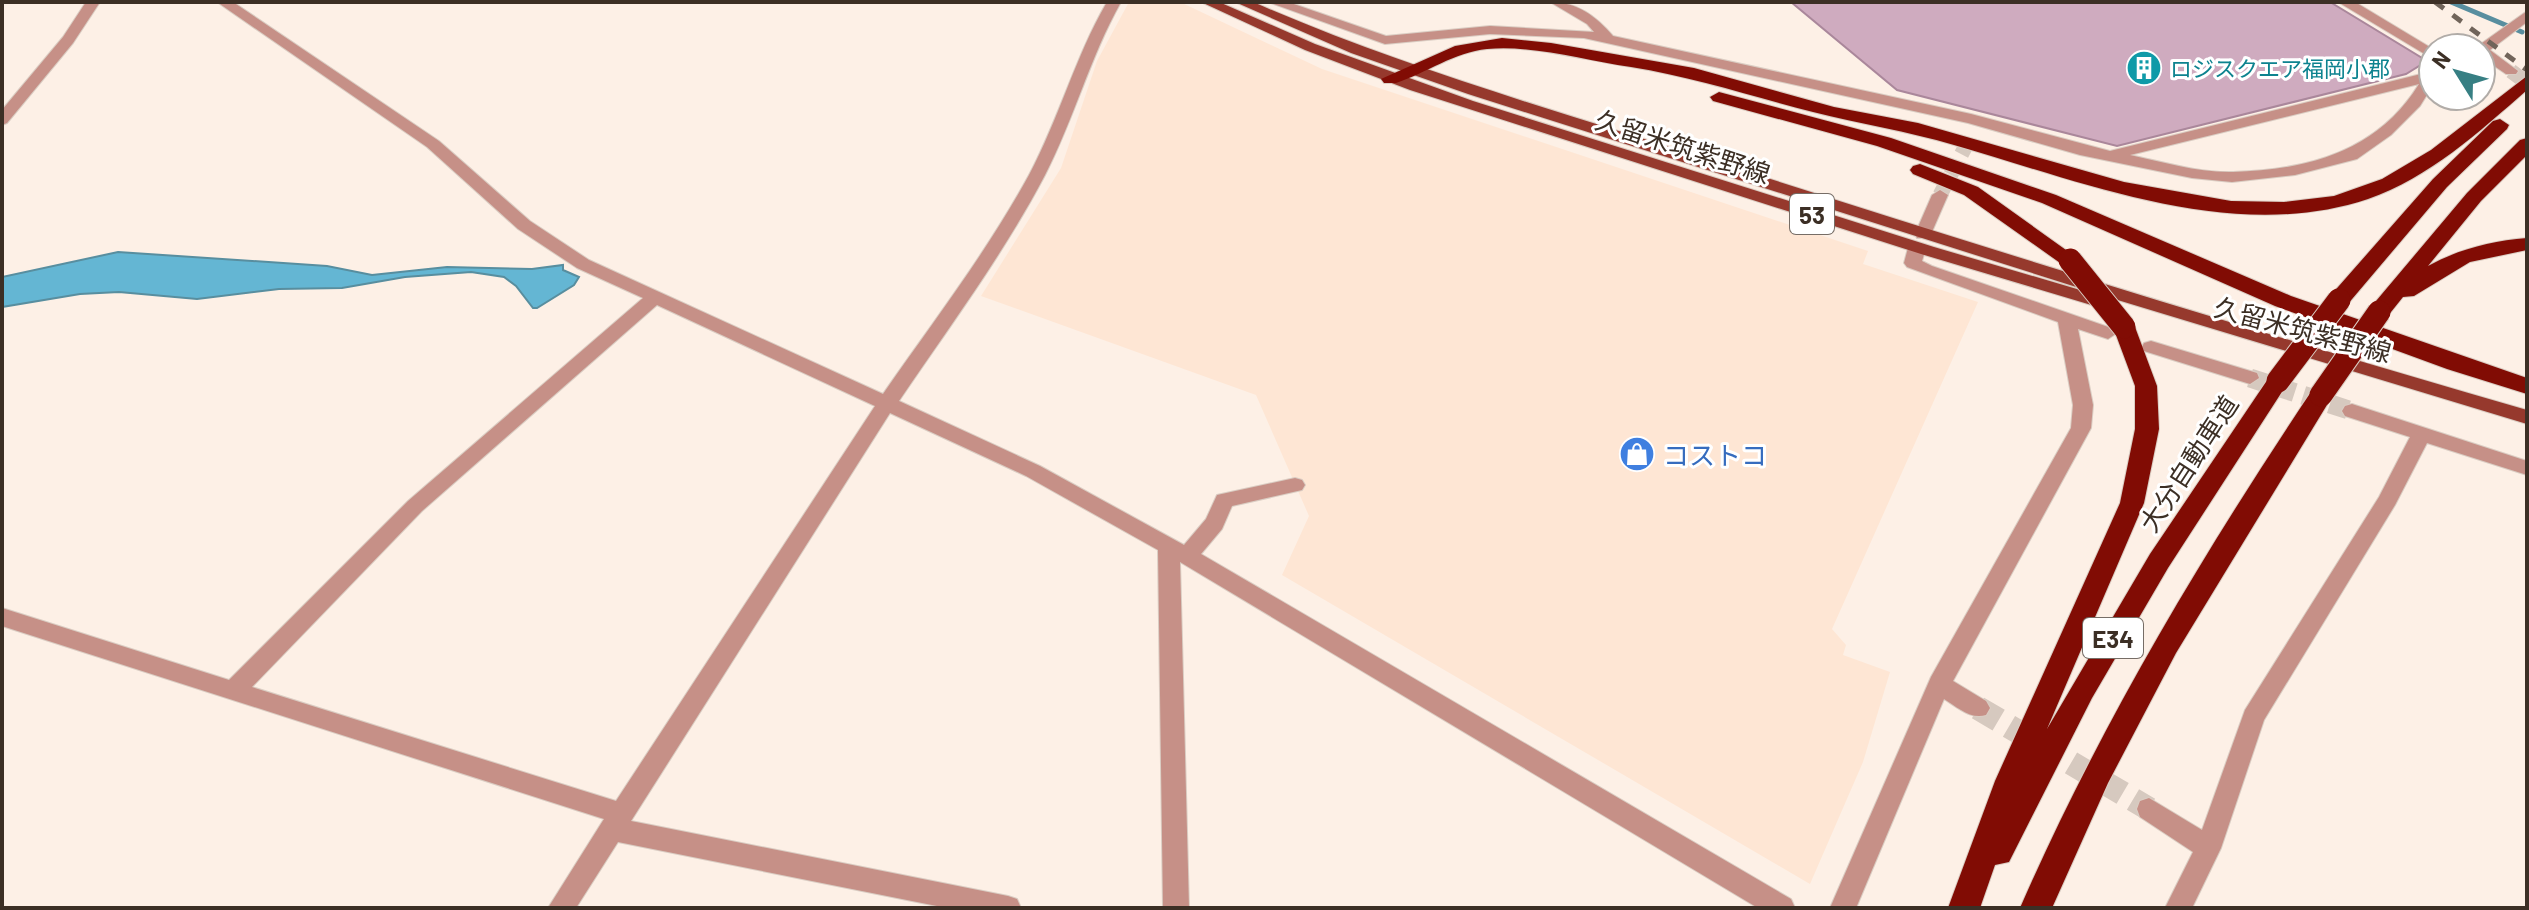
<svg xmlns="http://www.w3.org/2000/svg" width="2529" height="910" viewBox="0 0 2529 910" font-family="Barlow,'Noto Sans JP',sans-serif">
  <rect width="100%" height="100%" fill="#fdf0e6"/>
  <path fill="#fee6d4" d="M1129 2H1180L1322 69 1868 251 1863 264 1978 302 1832 629 1846 645 1843 655 1890 672 1863 762 1810 884 1282 575 1309 516 1256 395 981 296 1061 168 1097 61Z"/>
  <path fill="#64b6d3" stroke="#588e9f" stroke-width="2" d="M118 252 327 266 372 275 447 267 532 269 563 265V270L579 277 574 285 537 308H533L516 286 504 277 471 272 405 277 342 288 279 289 197 299 119 292 80 294 2 307V277Z"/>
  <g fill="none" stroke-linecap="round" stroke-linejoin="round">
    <path stroke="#588e9f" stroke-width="5" d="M2451 2 2522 32"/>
  </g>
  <path fill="#cfabbf" stroke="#aa879b" stroke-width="2" d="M1791 2H2330L2427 61 2406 74 2117 146 1897 90Z"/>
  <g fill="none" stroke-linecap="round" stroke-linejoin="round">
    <path stroke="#d6c9bf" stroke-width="15" stroke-dasharray="15 8" stroke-linecap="butt" d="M2511 71 2527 83
      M1940 195 1970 138"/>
    <path stroke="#d6c9bf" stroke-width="19" stroke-dasharray="19 9" stroke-linecap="butt" d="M2250 378 2352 411"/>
    <path stroke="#d6c9bf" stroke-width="24" stroke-dasharray="24 12" stroke-linecap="butt" d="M1978 708 2149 809"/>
    <defs>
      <path id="minor" d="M86 2H100L73 43 7 123 2 125V110L63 37Z
        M217 2H233L439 141 530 221 589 260 883 394C933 322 987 252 1029 175 1059 119 1075 57 1107 2H1121C1090 57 1074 119 1045 175 1003 255 949 327 899 401L1040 466 1184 545 1206 519 1217 495 1295 478 1302 480 1305 485 1302 490 1232 506 1222 529 1201 554 1791 899 1795 908H1758L1180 562 1189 908H1163L1158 550 1026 476 890 413 631 821 1008 896 1017 899 1021 908H947L618 842 576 908H548L604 819 2 626V608L229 680 408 501 643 298 577 268 518 229 427 147ZM657 305 875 406 616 801 252 687 422 511Z
        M1268 2H1288L1386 36 1490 26 1594 32 1587 24 1550 2C1577 2 1596 16 1613 36L1971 114 2110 151 2425 73 2433 69V85L2420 106 2391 135 2357 159 2295 175 2232 182 2192 178 2080 155 1968 123 1584 38 1490 34 1385 44ZM2419 84C2378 151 2308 170 2233 172 2199 173 2163 162 2130 155Z
        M2338 2H2355L2433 49V59Z
        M2527 11V22L2490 50 2518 71 2516 74H2506L2481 57V48H2475Z
        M1940 190 1948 195 1931 234 1929 238H1917L1915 234 1932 195Z
        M1917 243 1926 248 1922 261 1932 266 2114 329 2117 333 2108 339 2078 329 2093 405 2091 428 1953 681 1986 701 1990 708 1986 715C1971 720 1957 707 1944 699L1856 908H1830L1931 677 2071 428 2073 405 2058 322 1907 267 1904 263 1908 248Z
        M2151 341 2257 373 2259 378 2250 384 2144 351 2142 347 2144 343Z
        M2352 404 2527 461V475L2427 443 2395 505 2264 720 2221 848 2192 908H2165L2193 852 2140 817 2137 809 2140 801 2149 798 2202 830 2245 710 2379 497 2410 437 2345 416 2342 411 2345 406Z"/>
      <path id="major" d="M1201 2H1219L1315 44 1473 101 1934 247 2114 300 2117 304 2108 310 1921 254 1410 90 1305 50Z
        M1235 2H1253C1404 68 1561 112 1717 162 1986 248 2256 332 2527 410V424L2111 298 1468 94 1351 53Z"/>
      <path id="highway" d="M1502 38 1551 43 1694 68 1834 107 1918 123 2124 182 2231 201 2284 202 2334 196 2382 179 2431 150 2527 76V90C2479 132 2429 178 2368 199 2233 244 2084 182 1954 145 1907 131 1860 124 1813 112 1751 96 1693 77 1631 67 1583 60 1535 45 1487 49 1455 52 1426 73 1396 83H1384L1381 79 1455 46Z
        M1719 92 1891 138 2056 195 2291 296 2527 378V394L2447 369 2275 306 2042 203 1877 146 1713 101 1710 97Z
        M2500 119 2509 125 2507 129 2447 187 2347 305H2331L2328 300 2331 295 2433 179 2493 121Z
        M2527 138V155L2481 201 2428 266C2459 249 2491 241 2527 238V250L2470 262 2414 296 2403 297 2387 317H2371L2368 312 2371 307 2467 193 2520 140Z
        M1920 164 1978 187 2080 260 2070 266 2063 265 1964 195 1913 174 1910 170 1913 166Z
        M2124 320 2135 327 2157 386 2159 429 2144 503 2047 729 2150 554 2270 376 2278 373 2289 381 2168 568 2092 698 2009 862 1995 865 1980 908H1948L1995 781 2120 503 2135 429V386L2113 327Z
        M2321 387 2333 395 2176 653 2108 783 2052 908H2020C2100 725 2202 555 2313 389Z"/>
    </defs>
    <use href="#minor" stroke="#dacdc3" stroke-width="2"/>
    <use href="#major" stroke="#dacdc3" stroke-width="2"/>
    <use href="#highway" stroke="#dacdc3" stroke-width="2"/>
    <use href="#minor" fill="#c69087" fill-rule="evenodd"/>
    <use href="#major" fill="#96392d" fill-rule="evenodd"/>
    <use href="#highway" fill="#810c04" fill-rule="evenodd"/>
    <path stroke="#71645a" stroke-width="5" stroke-dasharray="11 11" stroke-linecap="butt" d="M2435 2 2527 70"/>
    <defs>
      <path id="highway-bridge" d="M2070 260 2124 327
        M2278 381 2339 300
        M2321 395 2379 312"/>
    </defs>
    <use href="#highway-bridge" stroke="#dacdc3" stroke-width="25" stroke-linecap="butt"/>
    <use href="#highway-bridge" stroke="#810c04" stroke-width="23"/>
  </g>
  <defs>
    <symbol id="building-disc" viewBox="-11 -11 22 22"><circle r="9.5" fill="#0f9aa8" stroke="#fff"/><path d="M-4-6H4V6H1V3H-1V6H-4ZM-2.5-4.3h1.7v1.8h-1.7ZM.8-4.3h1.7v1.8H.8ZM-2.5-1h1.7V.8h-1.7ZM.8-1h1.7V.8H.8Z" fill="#fff"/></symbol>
    <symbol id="shop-disc" viewBox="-11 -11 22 22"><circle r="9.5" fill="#3f7fe0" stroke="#fff"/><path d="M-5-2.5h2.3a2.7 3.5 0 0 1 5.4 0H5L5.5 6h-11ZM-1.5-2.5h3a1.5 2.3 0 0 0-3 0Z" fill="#fff"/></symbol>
  </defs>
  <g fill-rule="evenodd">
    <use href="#building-disc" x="2124" y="48" width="40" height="40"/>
    <use href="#shop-disc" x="1617" y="434" width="40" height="40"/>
  </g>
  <g text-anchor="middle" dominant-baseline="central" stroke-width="6" stroke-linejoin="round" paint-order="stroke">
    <g font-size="22" fill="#0d838f" stroke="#fff" text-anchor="start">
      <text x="2170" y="68">ロジスクエア福岡小郡</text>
    </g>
    <g fill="#fff" stroke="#766d66" stroke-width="2">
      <rect x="1790" y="194" width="44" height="40" rx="6"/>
      <rect x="2083" y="618" width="60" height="40" rx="6"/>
    </g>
    <g font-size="24" font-weight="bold" fill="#3c2f25">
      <text x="1812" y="214">53</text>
      <text x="2113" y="638">E34</text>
    </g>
    <g font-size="26" fill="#3c2f25" stroke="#fff">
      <text transform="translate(1683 146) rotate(18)">久留米筑紫野線</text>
      <text transform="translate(2303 329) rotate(15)">久留米筑紫野線</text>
      <text transform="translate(2188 463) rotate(-57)">大分自動車道</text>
    </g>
    <g font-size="26" fill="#366cbe" stroke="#fff" text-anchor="start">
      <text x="1663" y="454">コストコ</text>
    </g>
  </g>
  <rect width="2529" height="910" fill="none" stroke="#3c2f25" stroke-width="8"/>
  <g transform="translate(2457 72) rotate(307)"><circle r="38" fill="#ffffff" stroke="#b1aca8" stroke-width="2"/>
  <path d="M0-6L14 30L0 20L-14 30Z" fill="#377f83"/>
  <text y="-12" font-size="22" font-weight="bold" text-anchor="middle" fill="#3c2f25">N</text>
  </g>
</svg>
